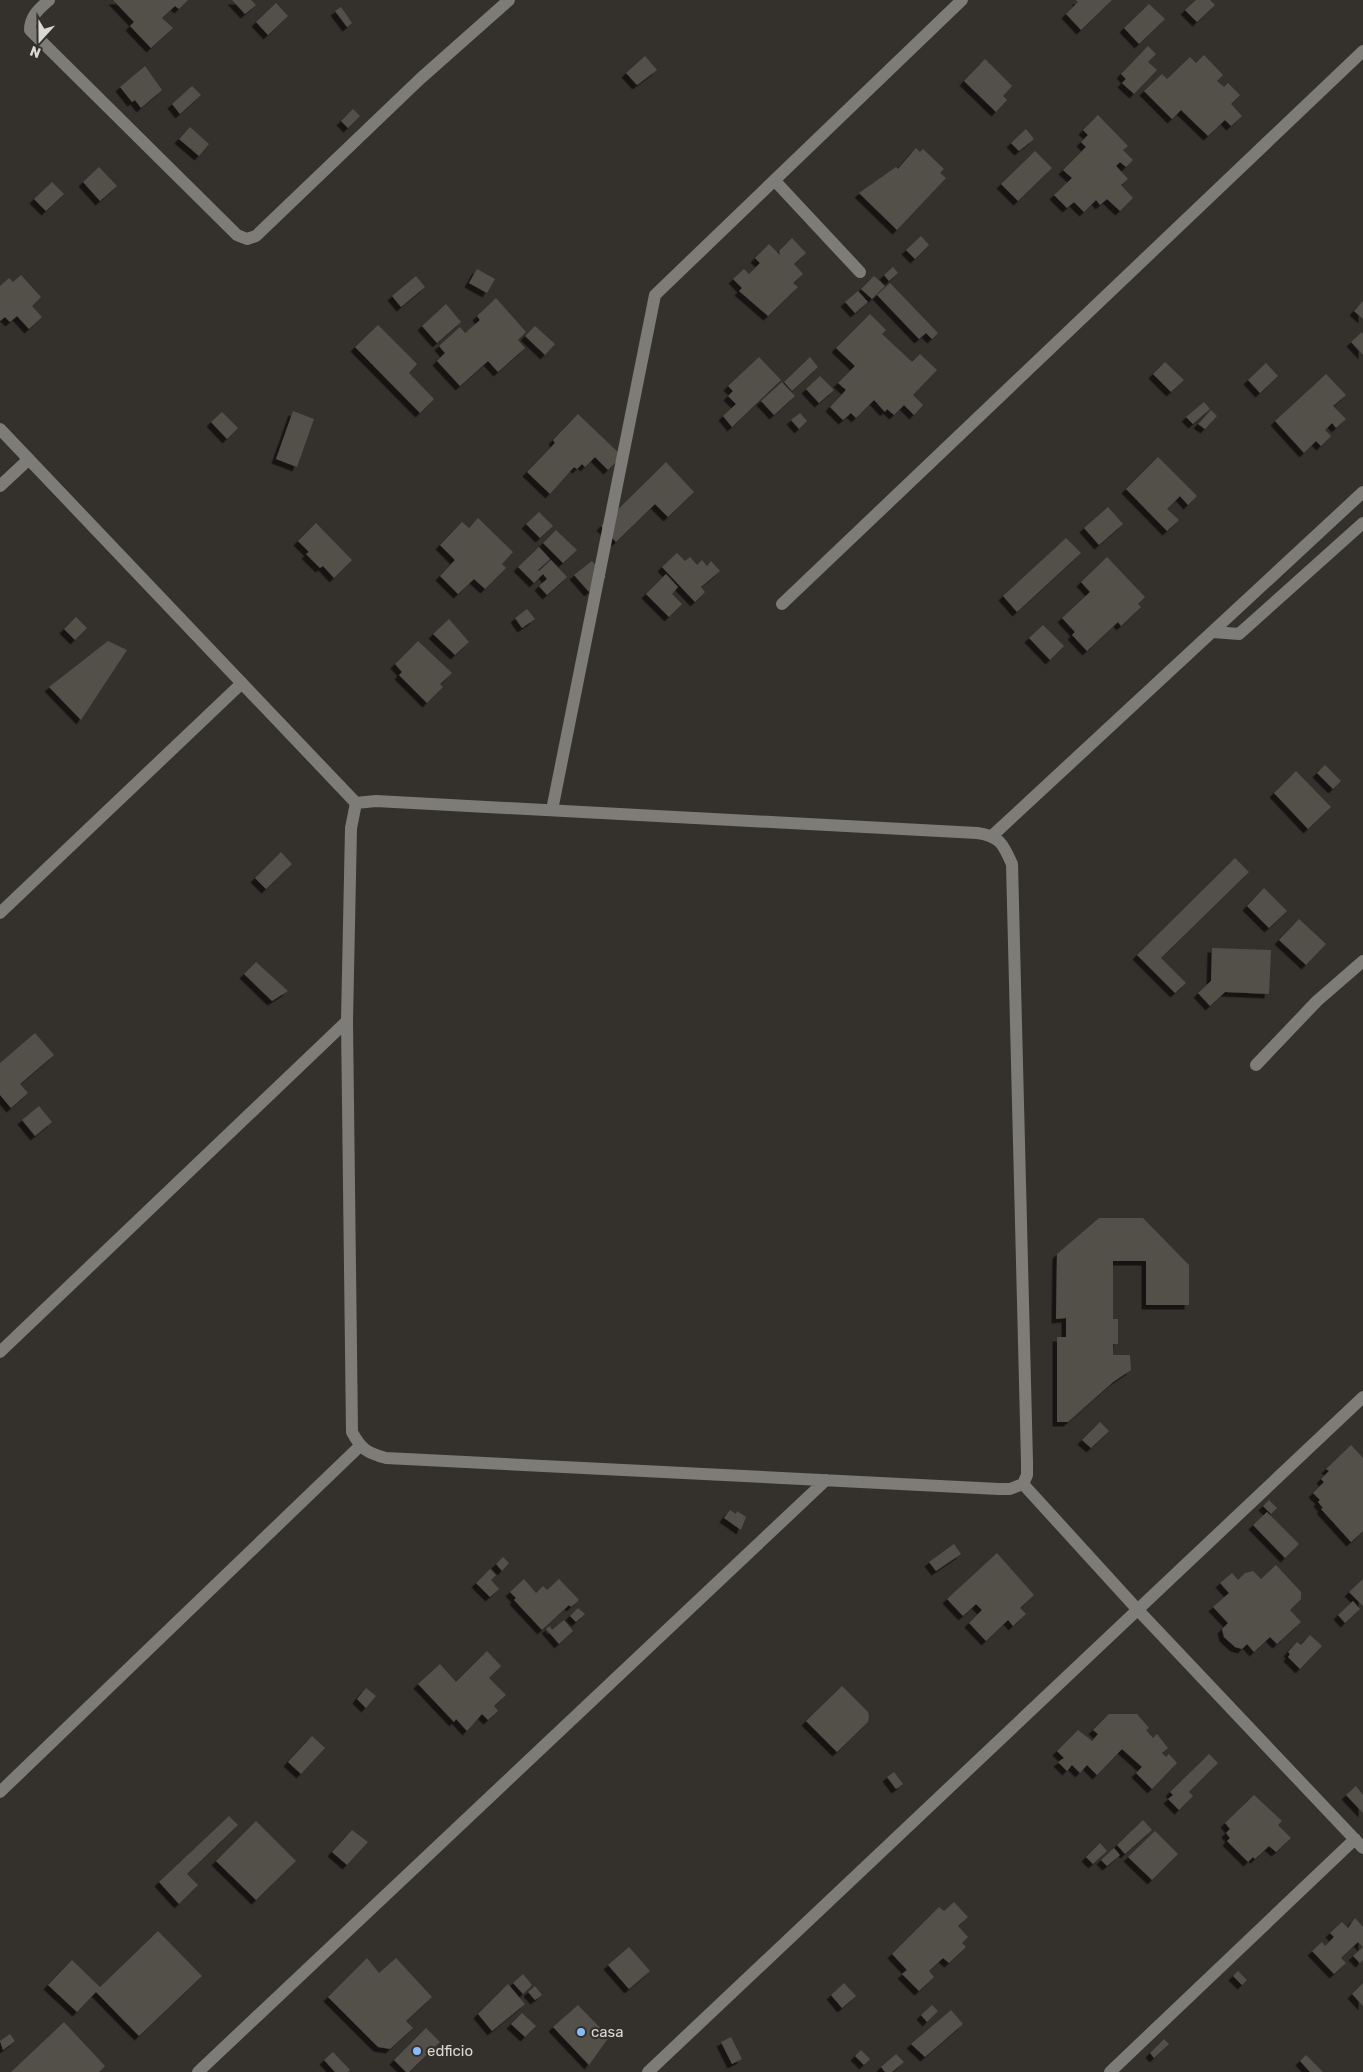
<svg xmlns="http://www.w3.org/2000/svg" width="1363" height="2072" viewBox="0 0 1363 2072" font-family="Rubik,sans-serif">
  <defs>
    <filter id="shadow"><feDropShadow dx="-4.5" dy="4.5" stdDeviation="0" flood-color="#0009"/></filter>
  </defs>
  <rect width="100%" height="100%" fill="#34312c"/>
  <path fill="#524f4a" filter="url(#shadow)" d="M113 0H188L179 9 175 6 162 18 173 28 151 48 130 26 134 22Z
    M232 0H251L256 5 245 14Z
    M1076 0H1112L1081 30 1066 14 1078 2Z
    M1196 0H1210L1215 5 1197 22 1185 10Z
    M276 3 288 16 268 35 256 22Z
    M1149 4 1165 19 1139 44 1124 28Z
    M341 7 352 23 347 27 335 11Z
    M1148 46 1156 54 1148 62 1157 70 1134 94 1122 83 1126 79 1121 74Z
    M1204 55 1223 75 1217 81 1224 87 1228 83 1240 95 1231 104 1242 116 1231 126 1225 120 1208 136 1181 110 1172 119 1144 91 1162 74 1167 79 1190 57 1196 63Z
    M645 56 657 70 637 85 626 73Z
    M985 59 1012 86 1003 96 1007 100 996 112 964 81Z
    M145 66 162 90 141 108 135 100 132 102 120 87Z
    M192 86 201 95 180 114 172 104Z
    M353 109 360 116 348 128 341 121Z
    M1098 115 1128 146 1123 150 1133 160 1126 167 1120 162 1116 166 1128 179 1121 185 1133 198 1120 211 1107 199 1100 205 1096 200 1084 212 1074 202 1067 208 1054 195 1072 178 1063 170 1086 147 1081 142 1088 135 1083 130Z
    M190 127 209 144 199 156 179 139Z
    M1026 129 1034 139 1019 151 1011 143Z
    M916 148 920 152 923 149 944 169 940 173 946 178 897 230 859 193 896 167 898 169Z
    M1035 151 1052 168 1018 201 1001 184Z
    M99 167 117 186 100 201 83 182Z
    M52 182 64 194 46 211 34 199Z
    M921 236 929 245 915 259 906 250Z
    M792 238 806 253 794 264 803 274 793 283 798 287 768 316 739 291 742 288 733 279 744 269 749 274 760 263 755 258 769 244 780 255 779 251Z
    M893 267 898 273 889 281 884 275Z
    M477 269 495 279 487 293 469 283Z
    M21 275 41 297 32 306 42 317 29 329 17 316 10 322 5 317 0 321V286L9 278 13 282Z
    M416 276 425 287 401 307 392 296Z
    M874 276 885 286 872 299 861 289Z
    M890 283 938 333 932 339 926 333 919 339 877 295Z
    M858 291 868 302 855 313 845 302Z
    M496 298 526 332 518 340 525 348 498 372 488 361 460 386 437 361 445 353 439 346 460 327 465 333 480 320 477 316Z
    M1363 301V319L1354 311Z
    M446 304 461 322 437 343 422 326Z
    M870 314 886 330 882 334 912 362 920 354 937 370 913 395 923 405 914 415 904 405 894 415 887 409 885 412 874 400 856 418 851 413 843 420 830 407 846 390 838 383 855 366 836 348Z
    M378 325 417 364 409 373 434 399 420 413 355 347Z
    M535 326 555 344 545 355 525 336Z
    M1362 332 1363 334V355L1351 342Z
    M759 357 781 380 732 427 723 416 736 404 728 396 733 391 728 386Z
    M810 357 818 367 792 391 784 382Z
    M1165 362 1184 380 1171 392 1153 374Z
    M1266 363 1278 376 1260 393 1248 380Z
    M1326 374 1346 395 1333 406 1346 419 1336 428 1332 423 1325 430 1331 436 1321 446 1316 441 1304 453 1275 421Z
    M820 376 834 390 819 403 806 389Z
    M782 382 795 396 774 415 761 401Z
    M1204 402 1210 409 1193 424 1186 417Z
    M1211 410 1217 416 1205 429 1198 424Z
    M293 411 314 419 297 467 276 459Z
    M222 412 238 428 227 439 211 422Z
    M800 413 807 421 799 429 791 420Z
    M578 414 622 456 608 470 595 457 585 467 582 464 577 469 574 467 550 494 527 472 555 443 553 440Z
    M1158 457 1197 496 1188 505 1180 496 1167 509 1179 520 1167 531 1126 489Z
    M666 462 694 492 668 517 655 504 616 542 601 526Z
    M1108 507 1123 524 1099 545 1084 528Z
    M539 512 553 526 540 538 526 524Z
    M478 518 513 552 502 564 506 568 485 589 474 579 458 594 440 576 455 560 440 545 462 522 469 528Z
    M316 523 352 560 334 578 323 566 320 568 306 554 309 552 298 541Z
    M556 530 577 550 563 563 543 543Z
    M1066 538 1081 553 1017 612 1003 596Z
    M539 547 550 559 538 570 539 571 551 560 567 577 547 595 539 586 547 579 543 574 534 583 518 567Z
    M677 553 685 561 690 557 697 565 702 560 707 566 711 561 720 571 701 587 705 592 695 602 662 567Z
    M1107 557 1145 597 1138 604 1141 607 1121 626 1118 622 1087 651 1072 635 1075 632 1062 618 1090 592 1081 582Z
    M592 561 606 577 589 592 574 575Z
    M666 574 678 587 672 594 682 604 669 617 646 594Z
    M527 609 535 619 522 628 515 618Z
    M76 617 87 628 75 640 64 629Z
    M449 619 469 642 455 655 433 634Z
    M1043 625 1064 646 1050 660 1029 638Z
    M108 641 127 650 81 720 49 687Z
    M418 641 452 673 440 684 443 687 427 703 399 675 402 672 395 664Z
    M1325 765 1341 781 1333 789 1317 773Z
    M1296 771 1331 807 1308 829 1274 793Z
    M281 852 292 864 266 889 255 878Z
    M1235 858 1249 872 1161 958 1186 983 1175 993 1137 955Z
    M1264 888 1287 911 1269 928 1247 906Z
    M1299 919 1326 944 1306 965 1279 940Z
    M1212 948 1271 950 1269 994 1225 992 1210 1006 1198 993 1211 981Z
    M256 962 288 991 272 1001 244 974Z
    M35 1033 54 1055 20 1084 28 1093 11 1108 0 1095V1063Z
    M39 1106 52 1122 35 1136 22 1120Z
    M1099 1218H1143L1189 1265V1305H1146V1261H1113V1319H1118V1344H1113V1355H1130L1131 1370 1113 1382 1068 1422H1057V1337H1066V1318L1056 1319 1057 1254Z
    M1100 1422 1109 1431 1091 1448 1082 1440Z
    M1351 1445 1363 1458V1531L1351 1542 1321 1509 1323 1508 1318 1502 1320 1500 1313 1493 1324 1482 1321 1479 1329 1471 1326 1469Z
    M1269 1500 1277 1508 1271 1514 1263 1506Z
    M730 1510 736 1514 737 1511 746 1517 741 1530 724 1518Z
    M1267 1512 1299 1544 1285 1558 1253 1525Z
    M954 1544 961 1554 936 1571 929 1562Z
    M997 1553 1034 1595 1020 1608 1026 1614 1013 1626 1008 1620 986 1641 969 1623 982 1610 976 1604 963 1616 947 1599Z
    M503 1557 509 1563 502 1571 496 1564Z
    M1276 1565 1301 1592V1599L1290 1610 1301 1622 1277 1644 1270 1637 1254 1652 1247 1644 1242 1649 1235 1647 1224 1637 1222 1629 1228 1623 1213 1607 1229 1593 1220 1583 1232 1573 1238 1580 1245 1573 1253 1571 1261 1579Z
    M490 1569 496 1575 491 1580 499 1589 490 1597 476 1583Z
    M524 1579 536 1593 543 1586 547 1590 559 1579 579 1600 571 1607 569 1605 542 1630 514 1600 516 1598 510 1592Z
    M1363 1579V1606L1349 1592Z
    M1353 1601 1360 1609 1345 1623 1338 1615Z
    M578 1608 585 1614 576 1622 570 1616Z
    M564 1620 573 1631 559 1644 546 1629 550 1626 552 1630Z
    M1310 1635 1322 1646 1300 1669 1288 1657 1290 1654 1288 1652 1297 1642 1301 1645Z
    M487 1651 501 1666 489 1678 506 1695 494 1706 498 1711 488 1720 482 1714 467 1731 456 1719 454 1722 418 1684 440 1664 456 1682Z
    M842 1686 868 1712 869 1716 868 1722 837 1752 806 1721Z
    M366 1688 376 1696 366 1708 357 1699Z
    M1109 1714H1137L1149 1728 1146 1730 1153 1738 1157 1734 1168 1748 1162 1753 1166 1757 1169 1754 1177 1763 1152 1789 1136 1773 1142 1767 1122 1749 1097 1775 1087 1765 1080 1773 1072 1765 1067 1771 1058 1762 1064 1758 1057 1751 1078 1730 1092 1741 1098 1734 1093 1730Z
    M312 1736 325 1748 301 1774 288 1762Z
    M1209 1754 1218 1763 1189 1792 1193 1796 1179 1810 1168 1799 1173 1795 1170 1792Z
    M894 1772 903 1784 896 1789 887 1777Z
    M1356 1786 1363 1795V1813L1346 1795Z
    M1254 1795 1282 1821 1278 1825 1291 1838 1276 1852 1269 1846 1255 1859 1253 1857 1248 1862 1227 1841 1230 1838 1226 1833 1230 1829 1225 1823Z
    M229 1816 238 1825 187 1874 198 1885 179 1904 159 1882Z
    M1143 1820 1152 1830 1125 1854 1117 1845Z
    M256 1821 296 1861 256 1900 216 1861Z
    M352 1830 368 1842 347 1865 332 1852Z
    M1155 1831 1178 1854 1152 1880 1128 1857Z
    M1100 1843 1107 1851 1093 1864 1086 1857Z
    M1114 1848 1120 1855 1107 1866 1101 1860Z
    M954 1902 968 1917 958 1926 968 1937 962 1943 966 1947 949 1963 943 1958 929 1971 934 1977 919 1991 902 1974 907 1970 892 1954 939 1907 944 1911Z
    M1355 1918 1363 1927V1947L1358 1942 1341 1958 1346 1963 1334 1974 1312 1951 1322 1942 1325 1946 1334 1937 1330 1933 1342 1922 1348 1928Z
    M158 1931 202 1976 139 2036 96 1992 77 2012 48 1985 72 1960 100 1987Z
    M629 1947 650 1971 629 1989 608 1965Z
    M1363 1947V1960L1360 1963 1353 1956Z
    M367 1958 379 1973 396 1958 432 1997 406 2021 413 2028 390 2049 378 2047 328 1997Z
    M1238 1971 1247 1980 1242 1985 1233 1976Z
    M523 1974 532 1985 523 1994 513 1983Z
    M844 1983 856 1996 842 2008 831 1995Z
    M1363 1983V2006L1352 1994Z
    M508 1984 525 2004 492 2031 478 2014Z
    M535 1986 542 1995 535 2000 528 1992Z
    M578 2005 609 2037 589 2065 553 2027Z
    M932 2005 938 2011 927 2022 921 2015Z
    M951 2010 963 2024 925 2057 911 2044Z
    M522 2013 536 2026 525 2037 511 2024Z
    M64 2022 105 2066 99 2072H11Z
    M426 2028 440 2042 409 2072H406L394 2060Z
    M10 2034 15 2041 3 2050 0 2041Z
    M731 2037 742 2059 732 2064 721 2042Z
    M1164 2039 1169 2044 1154 2058 1150 2053Z
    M861 2050 870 2059 864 2065 855 2056Z
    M333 2052 350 2070 348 2072H335L324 2060Z
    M896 2054 904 2062 892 2072H885L881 2067Z
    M1306 2055 1323 2072H1310L1300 2061Z"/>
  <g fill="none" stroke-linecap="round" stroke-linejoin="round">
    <path stroke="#7d7c79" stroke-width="12" d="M49 0C39 9 30 16 30 30L237 235 247 239 256 236 420 79 509 0
      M775 181 860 272
      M0 429 356 803
      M0 486 29 459
      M782 604 1363 51
      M1213 632 1239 634 1363 523
      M376 801 977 833C1000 836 1003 844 1012 864L1027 1462V1475L1023 1484 1010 1489H999L386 1458C367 1453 361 1449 352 1432L347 1021 351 828 356 803Z
      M552 810 655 295 962 0
      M993 835 1363 492
      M0 913 242 683
      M1256 1065 1317 1001 1363 961
      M0 1352 347 1021
      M1023 1484 1137 1609 1363 1848
      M0 1792 360 1446
      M198 2072 826 1480
      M648 2072 1363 1397
      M1110 2072 1355 1839"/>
  </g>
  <g fill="#8abafc" stroke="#34312c" stroke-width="2">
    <circle cx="581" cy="2032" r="5"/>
    <circle cx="417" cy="2051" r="5"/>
  </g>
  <g text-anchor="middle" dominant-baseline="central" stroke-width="4.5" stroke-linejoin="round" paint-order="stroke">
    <g font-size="15" fill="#d9d8d5" stroke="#34312c" text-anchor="start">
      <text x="591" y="2032">casa</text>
      <text x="427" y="2051">edficio</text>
    </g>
  </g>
  <g transform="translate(40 40) rotate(201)" stroke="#34312c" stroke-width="4" paint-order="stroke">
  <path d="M0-4L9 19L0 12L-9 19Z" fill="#d9d8d5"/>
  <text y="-8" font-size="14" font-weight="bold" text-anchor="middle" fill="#d9d8d5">N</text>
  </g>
</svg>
